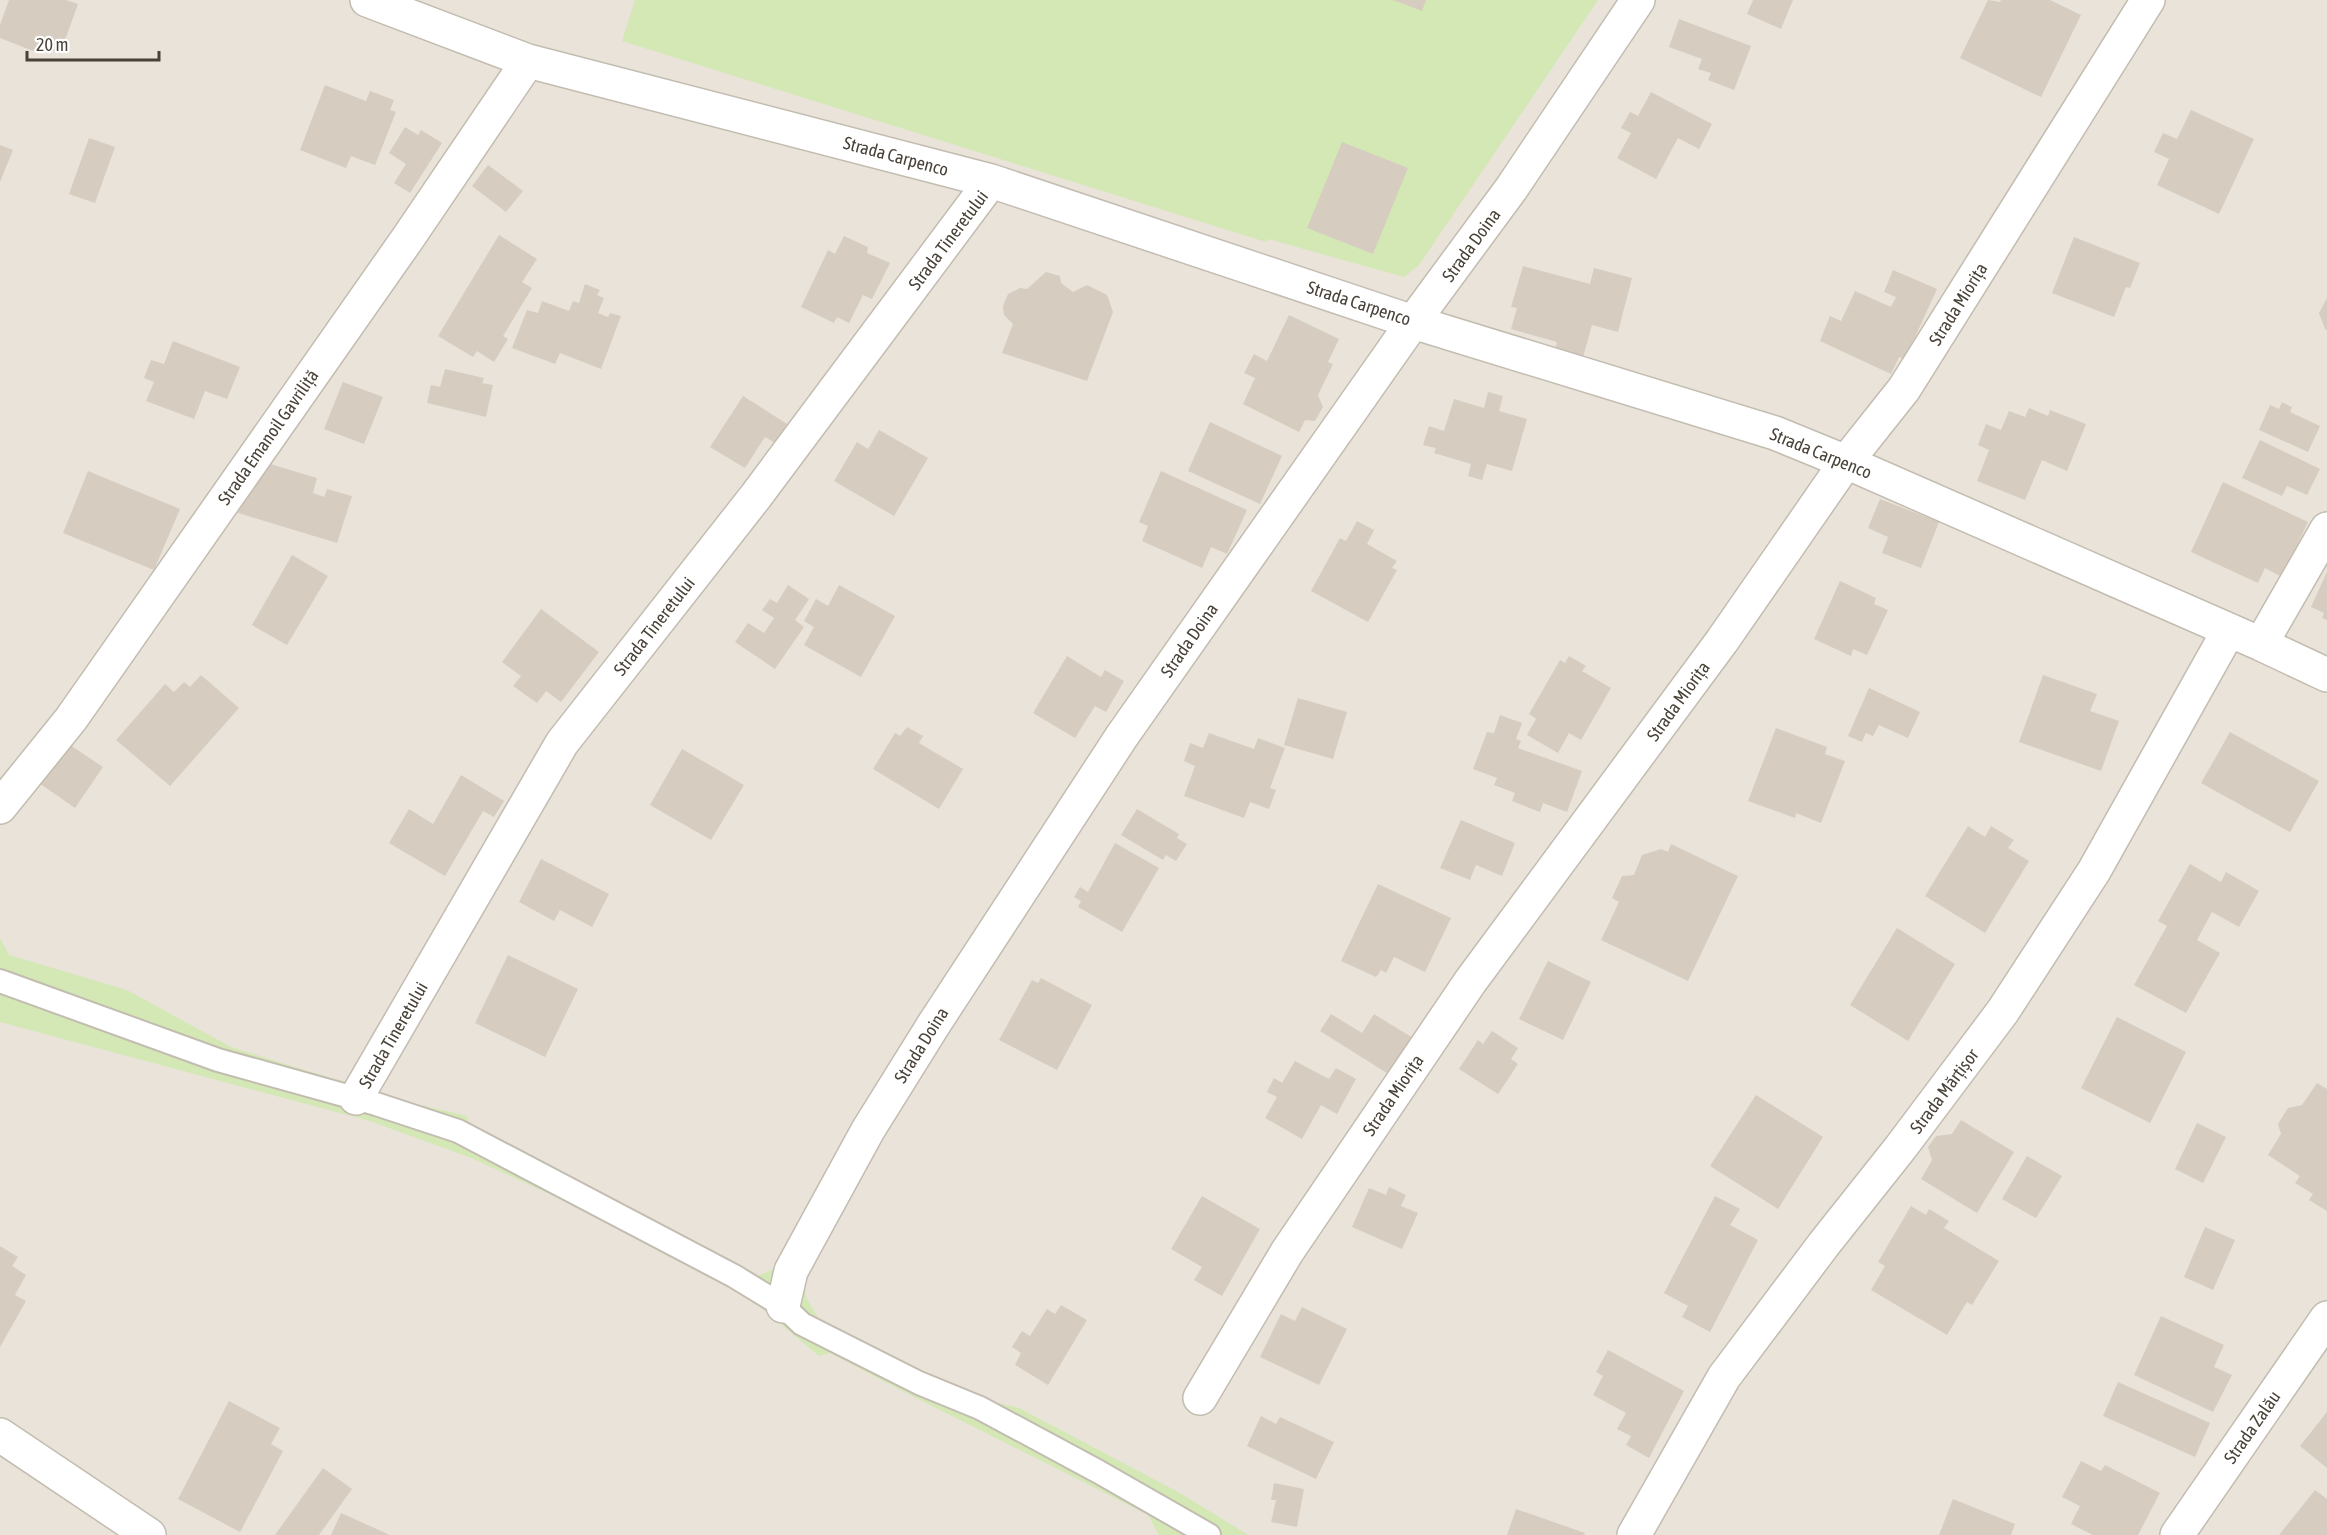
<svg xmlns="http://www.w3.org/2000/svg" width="2327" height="1535" viewBox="0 0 2327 1535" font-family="'Asap Condensed',sans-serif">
  <rect width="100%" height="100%" fill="#f5f1ea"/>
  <path fill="#e9e3d9" d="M0 0H2327V1535H0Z"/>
  <path fill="#d3e8b4" d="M635 0H1598L1419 265 1404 277 1268 239 1266 242 622 41Z
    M0 938 9 955 127 990 231 1047 349 1084 377 1085 382 1096 467 1116 470 1127 758 1276 785 1264 805 1207 832 1165 846 1202 805 1280 806 1297 820 1321 928 1387 1019 1408 1180 1493 1248 1535H1159L1148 1515C1043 1461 935 1409 830 1353L819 1356 746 1295 589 1212 471 1158 370 1121 0 1022Z"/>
  <path fill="#d6cdc0" d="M9 0H66L78 4 60 54 39 46 36 52 0 38V25Z
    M1393 0H1426L1422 11Z
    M1753 0H1793L1781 29 1747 14Z
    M1988 0 2000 2 2001 0H2050L2081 15 2041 97 1960 58Z
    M1679 19 1751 46 1734 90 1708 80 1711 73 1698 69 1702 59 1669 47Z
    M325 85 366 101 370 91 394 100 390 110 396 112 375 165 351 156 346 168 300 150Z
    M1651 92 1712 124 1699 149 1678 138 1656 179 1617 158 1631 133 1621 128 1630 112 1638 116Z
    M2191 110 2254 139 2219 214 2157 185 2169 159 2154 152 2163 133 2177 139Z
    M405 127 418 135 421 130 442 143 410 193 394 183 406 164 389 153Z
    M89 138 115 147 95 203 69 194Z
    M1342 142 1408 168 1373 254 1307 228Z
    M0 145 13 150 0 182Z
    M488 165 523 191 506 212 472 186Z
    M499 235 537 259 522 282 532 288 503 336 508 339 494 362 477 351 473 357 438 336Z
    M844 236 868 247 867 253 890 263 872 299 863 295 849 323 837 317 834 323 801 307 828 250 835 254Z
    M2074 237 2140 263 2130 288 2126 287 2114 317 2052 293Z
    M1523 266 1590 284 1594 268 1632 278 1618 332 1592 325 1583 357 1555 349 1557 342 1511 329 1517 308 1511 307Z
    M1893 270 1937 289 1905 359 1899 357 1891 374 1820 341 1830 316 1841 321 1855 291 1891 307 1896 297 1884 292Z
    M1046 272 1060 276 1061 283 1073 292 1087 285 1107 295 1113 312 1087 381 1002 353 1013 324 1004 315 1003 306 1008 294 1020 288 1027 289Z
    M585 284 600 290 597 295 604 298 598 313 608 317 610 313 621 316 601 369 560 353 555 364 512 348 527 310 538 313 542 301 569 311 573 301 579 303Z
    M2327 298V330L2325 329 2319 313Z
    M1289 315 1339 339 1328 362 1333 364 1318 395 1323 407 1315 421 1305 420 1299 432 1243 404 1255 378 1244 373 1254 354 1267 361Z
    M173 341 240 367 227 399 205 391 194 419 146 401 154 382 144 378 151 360 164 364Z
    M445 369 484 378 482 383 493 385 486 417 427 403 431 385 440 387Z
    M343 382 383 397 364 444 324 429Z
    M1488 392 1503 396 1499 411 1527 419 1512 471 1487 464 1482 480 1468 476 1471 464 1434 453 1436 448 1423 445 1429 426 1444 431 1454 399 1484 408Z
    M743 396 787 424 775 443 765 437 745 468 710 447Z
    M2282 402 2292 407 2290 412 2320 426 2308 452 2259 430 2270 405 2279 409Z
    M2029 408 2048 416 2050 410 2086 424 2067 471 2042 460 2025 500 1977 481 1989 450 1978 445 1986 424 2001 430 2009 411 2025 417Z
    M1210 422 1282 456 1260 504 1188 471Z
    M879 430 928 458 894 516 834 481 857 442 868 449Z
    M2260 440 2320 469 2307 495 2287 486 2282 496 2242 478Z
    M260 461 317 478 313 493 324 497 327 489 352 496 337 543 235 512Z
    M88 471 180 509 154 570 63 533Z
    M1161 471 1247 510 1227 554 1211 547 1202 568 1142 541 1148 526 1139 522Z
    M2223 482 2308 522 2282 577 2265 568 2258 583 2191 552Z
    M1880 499 1939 522 1921 568 1882 553 1888 537 1868 528Z
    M1357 521 1374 530 1367 544 1397 561 1392 568 1397 570 1368 622 1311 591 1340 538 1346 541Z
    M292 555 328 576 287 645 252 625Z
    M2327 572V620L2322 618 2324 613 2311 607Z
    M1840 581 1876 598 1874 604 1888 610 1867 655 1853 649 1851 656 1814 639Z
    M788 585 809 599 795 620 804 627 775 669 735 642 748 623 764 633 774 618 762 610 770 599 777 603Z
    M839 585 895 616 861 677 804 645 814 627 804 621 816 599 828 606Z
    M541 609 599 652 561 702 546 691 537 703 513 686 521 676 502 662Z
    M1067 656 1101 677 1105 670 1124 681 1106 712 1095 706 1075 738 1033 713Z
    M1569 656 1586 666 1582 671 1611 688 1581 740 1569 733 1558 753 1527 735 1536 719 1529 714 1560 660 1565 663Z
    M201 675 239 708 170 786 116 740 165 684 174 692 184 682 190 687Z
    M2043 675 2097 694 2090 711 2119 721 2101 771 2019 742Z
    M1869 688 1920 712 1908 738 1879 725 1873 736 1866 733 1862 742 1848 736Z
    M1298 698 1347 712 1333 759 1284 745Z
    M1500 715 1522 723 1516 739 1521 741 1518 748 1582 771 1567 812 1543 803 1540 812 1512 801 1515 793 1494 785 1497 778 1473 769 1487 732 1494 733Z
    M907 727 923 736 919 743 963 769 939 809 873 769 895 733 900 736Z
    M1776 728 1827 747 1825 754 1845 761 1821 823 1796 813 1795 818 1748 801Z
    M2230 732 2319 781 2290 832 2201 783Z
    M1209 733 1254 749 1258 738 1285 748 1270 788 1276 790 1269 809 1250 802 1244 818 1184 796 1195 766 1184 761 1190 743 1203 748Z
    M67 743 103 767 75 808 39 783Z
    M682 749 744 785 711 840 650 805Z
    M461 775 504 801 494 817 483 811 445 876 389 843 409 809 433 824Z
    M1137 809 1179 834 1177 838 1187 844 1176 861 1166 855 1163 860 1121 835Z
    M1461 820 1515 843 1502 876 1476 865 1470 880 1440 868Z
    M1968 826 1985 837 1991 826 2014 840 2008 848 2029 861 1985 933 1925 896Z
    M1115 843 1159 868 1122 932 1078 907 1081 901 1074 897 1080 887 1088 892Z
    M1671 844 1738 876 1688 981 1601 940 1619 902 1612 898 1622 876 1634 875 1642 855 1661 849 1668 852Z
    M541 859 609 894 592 927 560 910 554 921 519 902Z
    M2190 864 2221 882 2226 872 2259 891 2239 927 2212 912 2197 940 2220 953 2186 1013 2134 985 2167 926 2158 921Z
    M1378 884 1451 918 1425 972 1394 957 1386 973 1381 970 1376 977 1341 961Z
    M1897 928 1955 964 1908 1041 1850 1005Z
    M508 955 578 989 545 1057 475 1023Z
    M1548 961 1591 982 1563 1040 1519 1019Z
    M1041 978 1092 1005 1057 1070 999 1040 1032 980 1038 983Z
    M1331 1014 1362 1033 1374 1014 1413 1038 1390 1075 1320 1031Z
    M2117 1017 2186 1052 2150 1123 2081 1088Z
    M1492 1031 1518 1048 1511 1059 1518 1064 1498 1094 1459 1069 1478 1040 1483 1044Z
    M1295 1061 1329 1079 1336 1068 1356 1079 1337 1114 1321 1105 1302 1139 1265 1118 1277 1097 1267 1092 1274 1078 1282 1083Z
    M2317 1083 2327 1089V1211L2309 1200 2313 1194 2295 1183 2300 1176 2268 1155 2281 1134 2278 1124 2288 1108 2302 1105Z
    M1756 1095 1823 1137 1778 1209 1710 1166Z
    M1961 1120 2014 1152 1977 1213 1921 1179 1932 1160 1928 1147 1936 1136 1952 1134Z
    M2197 1123 2226 1137 2203 1183 2175 1169Z
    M2027 1156 2062 1176 2036 1218 2002 1199Z
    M1389 1187 1406 1195 1401 1206 1418 1213 1402 1249 1352 1227 1369 1188 1386 1195Z
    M1202 1196 1260 1229 1222 1296 1194 1280 1202 1267 1171 1249Z
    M1715 1196 1740 1209 1730 1225 1758 1240 1710 1332 1682 1317 1688 1306 1664 1293Z
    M1911 1206 1926 1215 1929 1209 1949 1221 1944 1228 1999 1261 1972 1305 1967 1302 1947 1335 1871 1290 1885 1266 1878 1262Z
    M2205 1227 2235 1240 2213 1290 2184 1277Z
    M0 1246 18 1257 12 1266 26 1275 15 1295 26 1301 0 1347Z
    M1061 1305 1087 1320 1048 1385 1015 1365 1021 1353 1012 1347 1022 1331 1030 1336 1047 1309 1055 1314Z
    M1302 1307 1347 1329 1319 1385 1260 1357 1281 1314 1295 1321Z
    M2161 1316 2224 1345 2214 1367 2232 1375 2213 1412 2134 1375Z
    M1608 1350 1684 1391 1649 1458 1626 1445 1631 1436 1617 1429 1626 1413 1593 1395 1603 1376 1596 1372Z
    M2118 1382 2210 1423 2195 1457 2103 1416Z
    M229 1401 280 1428 271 1444 283 1451 240 1532 178 1499Z
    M2327 1412V1468L2300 1446Z
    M1261 1416 1276 1424 1280 1417 1334 1442 1316 1479 1247 1446Z
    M2081 1461 2101 1471 2105 1465 2160 1493 2138 1535H2093L2071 1524 2080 1506 2062 1497Z
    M323 1468 352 1489 319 1535H275Z
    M1274 1483 1304 1489 1297 1527 1271 1522 1276 1500H1271Z
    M2315 1490 2327 1499V1535H2279Z
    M1953 1499 2015 1524 2011 1535H1939Z
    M1516 1509 1585 1533 1584 1535H1507Z
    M341 1513 390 1535H331Z"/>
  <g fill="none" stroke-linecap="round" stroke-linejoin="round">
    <defs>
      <path id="service" d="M0 981 218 1060 376 1104 458 1131 734 1276 783 1306 802 1324 919 1383 980 1408 1099 1472 1209 1535"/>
      <path id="minor" d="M367 0 528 61 991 181 1413 322 1775 433 1846 462 2261 644 2327 675
        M2261 644 2327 529
        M0 807 71 719 408 238 528 61
        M356 1098 562 743 756 496 991 181
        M783 1306 791 1271 868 1130 934 1024 1122 736 1413 322 1511 189 1638 0
        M1200 1398 1287 1252 1470 982 1722 641 1846 462 1904 389 2148 0
        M0 1435 149 1535
        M1634 1535 1724 1377 1824 1244 1901 1147 2003 1011 2094 871 2229 630
        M2177 1535 2327 1318"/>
    </defs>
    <use href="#service" stroke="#c3bcb0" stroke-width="26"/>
    <use href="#minor" stroke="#c3bcb0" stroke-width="36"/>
    <use href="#service" stroke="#fff" stroke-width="22"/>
    <use href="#minor" stroke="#fff" stroke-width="33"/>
  </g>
  <g text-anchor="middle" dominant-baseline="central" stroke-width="4.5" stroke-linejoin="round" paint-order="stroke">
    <g font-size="18" fill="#494238" stroke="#fff">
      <text transform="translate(896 156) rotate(15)">Strada Carpenco</text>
      <text transform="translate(948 240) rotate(-53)">Strada Tineretului</text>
      <text transform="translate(1471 245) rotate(-54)">Strada Doina</text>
      <text transform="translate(1359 303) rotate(18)">Strada Carpenco</text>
      <text transform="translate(1958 304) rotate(-58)">Strada Miorița</text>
      <text transform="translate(268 437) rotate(-55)">Strada Emanoil Gavriliță</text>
      <text transform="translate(1821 453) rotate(22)">Strada Carpenco</text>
      <text transform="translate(654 626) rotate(-52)">Strada Tineretului</text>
      <text transform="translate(1189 640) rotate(-55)">Strada Doina</text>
      <text transform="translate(1678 701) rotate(-54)">Strada Miorița</text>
      <text transform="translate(393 1035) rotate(-60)">Strada Tineretului</text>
      <text transform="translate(921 1045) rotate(-58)">Strada Doina</text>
      <text transform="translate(1944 1091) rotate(-53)">Strada Mărțișor</text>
      <text transform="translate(1393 1095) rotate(-56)">Strada Miorița</text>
      <text transform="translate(2252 1427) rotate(-55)">Strada Zalău</text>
    </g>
  </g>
  <path d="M27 51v9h132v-9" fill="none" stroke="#494238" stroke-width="3"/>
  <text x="36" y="51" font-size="18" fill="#494238" stroke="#ffffff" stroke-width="4.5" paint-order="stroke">20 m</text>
</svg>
